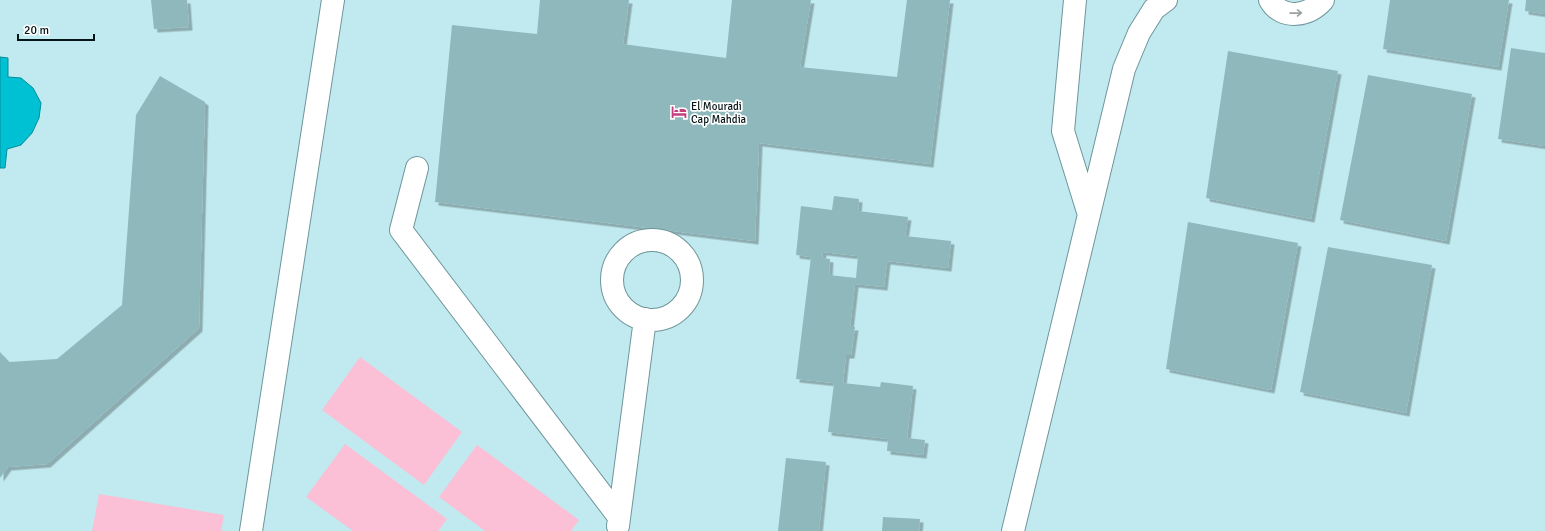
<svg xmlns="http://www.w3.org/2000/svg" width="1545" height="531" viewBox="0 0 1545 531" font-family="Signika,sans-serif">
  <defs>
    <filter id="shadow"><feDropShadow dx="3.5" dy="3.5" stdDeviation="0" flood-color="#0004"/></filter>
  </defs>
  <rect width="100%" height="100%" fill="#c0eaef"/>
  <path fill="#fbbfd6" d="M360 357 462 432 424 485 322 410Z
    M345 444 447 519 438 531H353L306 497Z
    M477 445 579 520 571 531H485L439 497Z
    M99 494 224 515 221 531H92Z"/>
  <path fill="#00c1d3" stroke="#028d9a" d="M0 57 8 58V77L21 78 33 88 41 103 39 118 32 133 21 145 7 149 5 168H0Z"/>
  <path fill="#8fb8bd" fill-rule="evenodd" filter="url(#shadow)" d="M151 0H187L189 27 154 29Z
    M540 0H629L623 44 726 58 732 0H811L800 67 897 77 907 0H950L930 164 759 143 755 241 435 202 452 25 537 34Z
    M1390 0H1509L1498 67 1383 49Z
    M1526 0H1545V14L1525 11Z
    M1511 48 1545 53V146L1498 139Z
    M1228 51 1338 71 1311 219 1206 198Z
    M1368 75 1472 94 1446 241 1340 220Z
    M160 76 205 102 199 328 47 464 8 467 0 478V352L9 362 57 359 122 305 136 115Z
    M834 196 859 199 858 211 908 217 905 236 951 241 948 268 887 261 884 287 855 284 850 327H855L851 355H846L843 383 880 387 881 382 913 386 907 438 925 440 923 455 887 451 888 439 828 432 834 383 796 379 811 257 796 255 801 206 832 210ZM823 252 858 256 856 278 829 275 830 259 822 258Z
    M1188 222 1298 243 1271 390 1166 369Z
    M1328 247 1432 265 1406 413 1300 392Z
    M786 458 826 462 819 531H778Z
    M883 517 920 519 919 531H882Z"/>
  <g fill="none" stroke-linecap="round" stroke-linejoin="round">
    <defs>
      <path id="minor" d="M1075 0 1063 131 1089 215
        M1270 0C1282 21 1309 16 1323 0
        M417 168 401 230 619 517
        M612 280a40 40 0 1 1 80 0a40 40 0 1 1-80 0Z
        M618 526 645 319
        M251 531 333 0
        M1013 531 1124 69 1139 33 1154 9 1166 0"/>
    </defs>
    <use href="#minor" stroke="#6e959a" stroke-width="24"/>
    <use href="#minor" stroke="#fff" stroke-width="22"/>
  </g>
  <defs><path id="oneway-shaft" d="M-6 0H5M1.5-3L5.5 0L1.5 3" fill="none" stroke-width="1.6" stroke-linecap="round" stroke-linejoin="round"/></defs>
  <use stroke="#9ba1a2" href="#oneway-shaft" transform="translate(1296 13) rotate(-1)"/>
  <defs>
    <symbol id="hotel-bare" viewBox="-9 -9 18 18"><path d="M-6-4.5h1.5V1H6V5H4.5V3h-9V5H-6ZM-4 0a1.8 1.8 0 1 1 3.6 0ZM.5 0V-2.5h3Q6-2.5 6 0Z" fill="#c43e80" stroke="#fff" stroke-width="2.5" paint-order="stroke"/></symbol>
  </defs>
  <g fill-rule="evenodd">
    <use href="#hotel-bare" x="668" y="101" width="22" height="22"/>
  </g>
  <g text-anchor="middle" dominant-baseline="central" stroke-width="3.5" stroke-linejoin="round" paint-order="stroke">
    <g font-size="11" fill="#051416" stroke="#fff" text-anchor="start">
      <text x="691" y="106">El Mouradi<tspan x="691" dy="13">Cap Mahdia</tspan></text>
    </g>
  </g>
  <path d="M18 34v6h76v-6" fill="none" stroke="#051416" stroke-width="2"/>
  <text x="24" y="34" font-size="12" fill="#051416" stroke="#ffffff" stroke-width="3" paint-order="stroke">20 m</text>
</svg>
